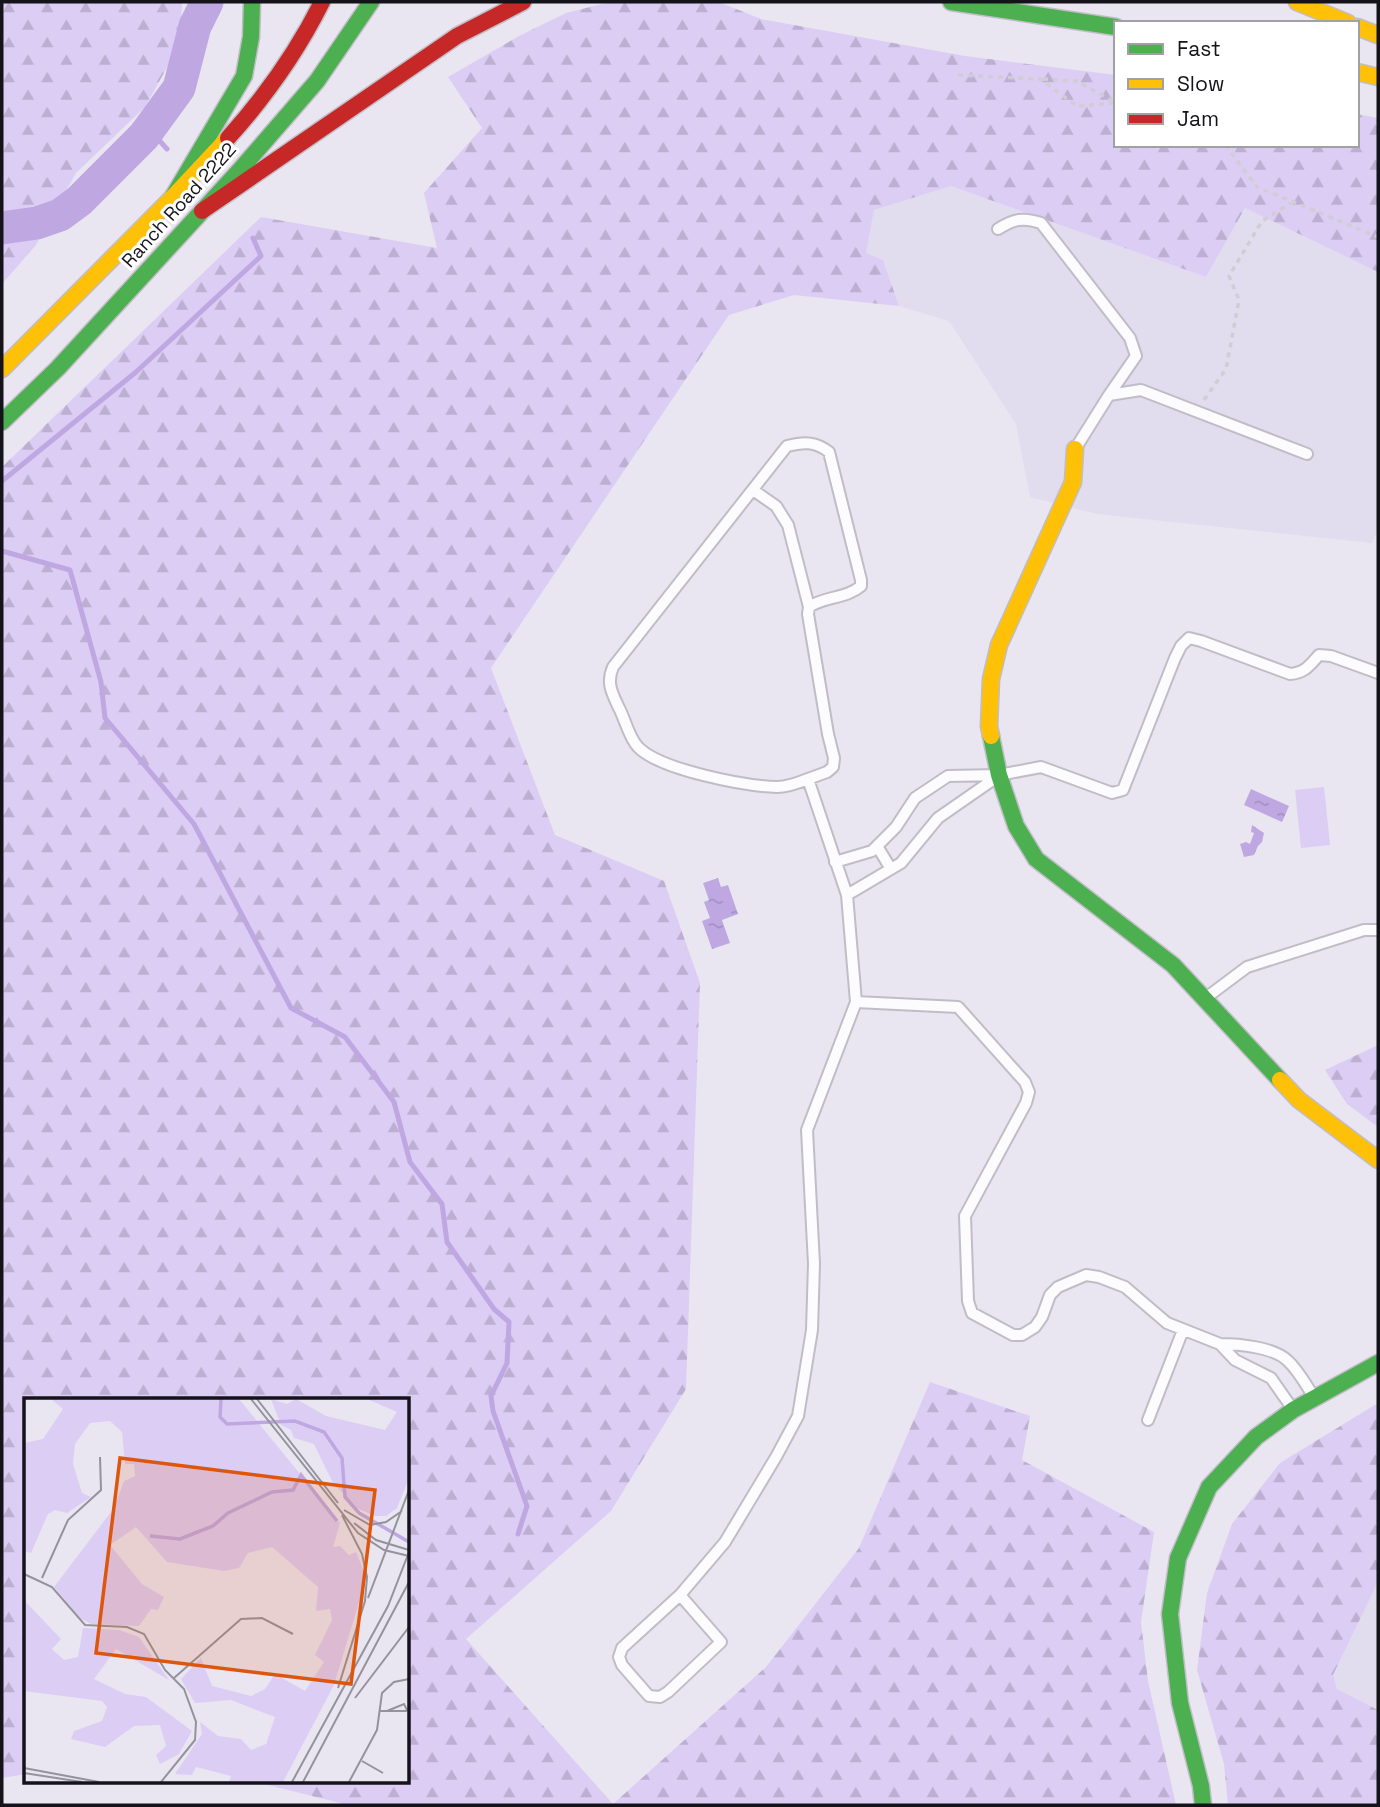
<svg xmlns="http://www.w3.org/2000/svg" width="1380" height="1807" viewBox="0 0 1380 1807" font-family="'Space Grotesk',sans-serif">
  <defs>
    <pattern id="forest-firs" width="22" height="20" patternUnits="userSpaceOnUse" patternTransform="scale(1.75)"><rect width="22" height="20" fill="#dccdf5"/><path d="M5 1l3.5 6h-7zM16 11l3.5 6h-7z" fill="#bcafd1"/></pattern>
    <pattern id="water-ripples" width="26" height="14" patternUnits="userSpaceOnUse" patternTransform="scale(1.75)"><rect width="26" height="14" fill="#bfa8e2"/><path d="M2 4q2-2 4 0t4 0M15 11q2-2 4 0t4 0" fill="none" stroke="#a390c1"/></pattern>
  </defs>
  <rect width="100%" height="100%" fill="#e9e6f1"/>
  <path fill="#e2dcef" d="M951 186 1206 277 1245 208 1378 272V529L1372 543 1097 514 1030 497 1016 424 949 321 899 306 883 260 866 253 874 210Z
    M1378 1582V1710L1337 1689 1333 1675Z"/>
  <path fill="#dccdf5" d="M1324 787 1330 845 1301 848 1295 790Z"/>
  <path fill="url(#forest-firs)" d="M2 2H182L180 44 145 107 76 173 36 245 2 284Z
    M610 2H719L761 19 965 56 1116 75V145H1357V114L1378 118V272L1245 208 1206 277 951 186 874 210 866 253 883 260 899 306 794 295 729 315 491 668 555 835 664 881 700 983 686 1389 611 1511 466 1639 613 1804 766 1667 859 1548 930 1382 1030 1416 1022 1460 1154 1532 1141 1622 1148 1681 1176 1805H348L252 1781H408V1399H26V1774L2 1778V467L261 217 437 248 424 193 482 128 448 77 519 36 566 13Z
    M1378 1045V1127L1347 1104 1325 1070Z
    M1378 1403V1582L1333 1675 1337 1689 1378 1710V1805H1228L1224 1764 1197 1670 1207 1593 1232 1524 1280 1463Z"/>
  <path fill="url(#water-ripples)" d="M1251 789 1289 806 1282 822 1244 805Z
    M1252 825 1264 833 1262 842 1258 846 1254 855 1244 857 1240 844 1246 842 1250 844 1254 833 1251 832Z
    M718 878 721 887 728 885 738 914 722 920 730 943 712 949 702 921 710 918 704 902 709 900 703 883Z"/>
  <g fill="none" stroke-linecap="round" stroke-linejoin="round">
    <path stroke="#bfa8e2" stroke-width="5" d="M149 129 167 149
      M2 481 136 372 261 256 253 238
      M2 551 70 570 101 682 105 718 194 824 291 1008 345 1037 394 1102 410 1162 442 1204 447 1242 494 1309 509 1322 507 1363 491 1396 493 1411 527 1506 518 1534"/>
    <path stroke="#bfa8e2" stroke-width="33" d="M2 228 37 223 60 215 79 201 144 136 179 88 195 26 207 2"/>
    <defs>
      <path id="lane" d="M998 229C1014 219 1023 217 1041 223L1130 338 1136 356 1109 395
        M1077 446 1109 395 1141 390 1307 454
        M753 490 776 506 788 525 809 607
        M877 846 891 869
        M835 862 872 851 896 827 915 798 948 776 999 775 1041 767 1112 793 1123 790 1175 658 1181 646 1189 638 1201 641 1290 674C1305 673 1310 665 1319 655L1331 656 1378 673
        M847 895 901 863 938 818 997 777
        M1207 997 1247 967 1364 930H1378
        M856 1002 958 1007 1025 1082 1029 1092 1026 1103 965 1216 968 1301 972 1313 1013 1335H1022L1035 1327 1042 1317 1050 1295 1058 1287 1086 1275 1099 1277 1125 1287 1167 1323 1220 1344 1235 1360 1271 1378 1292 1408
        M1220 1344C1238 1344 1274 1347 1288 1361 1298 1370 1306 1385 1314 1397
        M1148 1420 1183 1330
        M680 1595 721 1642 668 1692 660 1697 649 1696 622 1665 619 1657 622 1648 680 1595 725 1542 776 1457 798 1416 812 1330 814 1264 807 1130 856 1002 847 895 808 779 827 772 833 767 834 758 828 734 808 614 809 607C825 596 846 599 861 586V580L829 452C815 441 803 442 787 446L613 667C606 683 612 693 619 708 625 719 629 738 638 747 660 770 745 786 777 787 787 787 798 783 808 779"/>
      <path id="fast" d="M951 2 1116 27
        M172 198 244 76 251 37 252 2
        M2 422 58 368 239 171 317 81 371 2
        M991 736 999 775 1016 826 1036 859 1173 965 1280 1080
        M1203 1805 1201 1786 1180 1703 1170 1614 1178 1558 1209 1487 1256 1437 1293 1410 1378 1363"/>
      <path id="slow" d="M1297 2 1348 23
        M1357 27 1378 35
        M1357 72 1378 77
        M2 369 172 198 228 138
        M991 736 989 726 991 679 999 645 1073 482 1075 449
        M1280 1080 1299 1100 1378 1160"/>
      <path id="jam" d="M228 138C265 97 297 52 322 2
        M202 211 457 36 523 2"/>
    </defs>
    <use href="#lane" stroke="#c0bdc6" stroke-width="14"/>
    <use href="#fast" stroke="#c0bdc6" stroke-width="19"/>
    <use href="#slow" stroke="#c0bdc6" stroke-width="19"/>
    <use href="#jam" stroke="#c0bdc6" stroke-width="19"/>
    <path stroke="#d0ced2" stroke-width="3.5" stroke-dasharray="5 5" stroke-linecap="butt" d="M958 75 1040 79 1077 106 1116 103
      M1043 79 1077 81 1114 102
      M1225 145 1257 187 1378 237
      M1204 400 1226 369 1239 300 1229 276 1262 221 1291 203"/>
    <use href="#lane" stroke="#fcfbfd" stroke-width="10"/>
    <use href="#fast" stroke="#4caf50" stroke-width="16"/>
    <use href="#slow" stroke="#ffc107" stroke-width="16"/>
    <use href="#jam" stroke="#c62828" stroke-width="16"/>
  </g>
  <g text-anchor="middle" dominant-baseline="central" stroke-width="6" stroke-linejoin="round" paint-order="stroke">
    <g font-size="19" fill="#15131a" stroke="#fff">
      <text transform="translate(179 205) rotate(-48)">Ranch Road 2222</text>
    </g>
  </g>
  <g transform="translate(24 1398)">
    <rect width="385" height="385" fill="#e9e6f1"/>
    <path d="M27 1H215L316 125 309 149 316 148 325 157 332 154 339 171V191L310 287 259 384H205L207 378 172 369 168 377 151 376 178 336 176 324 194 338 217 341 227 352 242 346 251 319 207 302 171 305 157 281 177 260 188 288 227 298 241 291 251 276 281 293 300 264 291 257 308 222 306 211 292 213 294 189 248 149 224 155 215 170 200 173 143 164 112 129 86 147 118 186 140 199 134 212 127 211 115 228 67 226 56 220 30 189 90 110 100 83 111 78 110 66H101L98 34 86 23 66 25 51 46 49 66 58 95 67 99 43 115 31 112 24 116 7 155 0 153V45L19 41 39 11ZM247 1 263 6 272 1 302 18 361 32 373 14 343 1H385V80L373 110 362 118H351L333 110 309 85 290 46 270 40 267 32 257 27ZM0 202 37 241 28 251 40 262 54 259 59 230 95 232 115 239 145 282 92 251 70 281 101 296 122 299 168 333 155 356 136 366 132 357 142 348 136 327 110 328 81 349 47 341 50 333 78 323 83 309 78 303 0 293Z" fill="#dccdf5"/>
    <path fill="none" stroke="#bfa8e2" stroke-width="3.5" d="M197 1 196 19 203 26 271 23 300 34 318 60 321 99 335 115 385 144M126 138 156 141 189 128 204 115 248 94 269 92 277 77 313 123"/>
    <path fill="none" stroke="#94929b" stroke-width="2" d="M227 1 334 135 360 152 385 158M233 1 314 105M320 112 346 127 362 124 378 113M330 125 352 142 385 152M0 176 28 189 61 227 103 229 120 236 141 272 160 291 172 324 171 342 137 384M18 180 44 122 77 92 76 59M344 200 385 92M150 280 217 221 238 220 269 236M314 290 341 203 343 179 338 156 318 117M331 300 385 229M355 313H382L383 312 380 306 363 313M338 363 359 375M0 370 75 384M0 375 58 384M268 384 364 208 385 154M279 384 385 184M325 384 353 332 358 295 370 284 385 281"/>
    <path fill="#dd560d" fill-opacity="0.15" stroke="#dd560d" stroke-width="3.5" d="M96 60 351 92 327 286 72 255Z"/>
    <rect width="385" height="385" fill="none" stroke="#15131a" stroke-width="3.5"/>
  </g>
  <rect width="1380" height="1807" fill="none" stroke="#15131a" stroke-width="7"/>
  <rect x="1114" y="21" width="245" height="126" fill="#ffffff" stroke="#a1a1a3" stroke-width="2"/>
  <rect x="1128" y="44" width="35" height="10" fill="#4caf50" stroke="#a1a1a3" stroke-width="2"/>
  <text x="1177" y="56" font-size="21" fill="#15131a">Fast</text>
  <rect x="1128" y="79" width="35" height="10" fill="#ffc107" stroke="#a1a1a3" stroke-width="2"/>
  <text x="1177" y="91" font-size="21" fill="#15131a">Slow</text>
  <rect x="1128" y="114" width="35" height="10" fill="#c62828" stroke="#a1a1a3" stroke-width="2"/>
  <text x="1177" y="126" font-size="21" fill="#15131a">Jam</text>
</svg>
